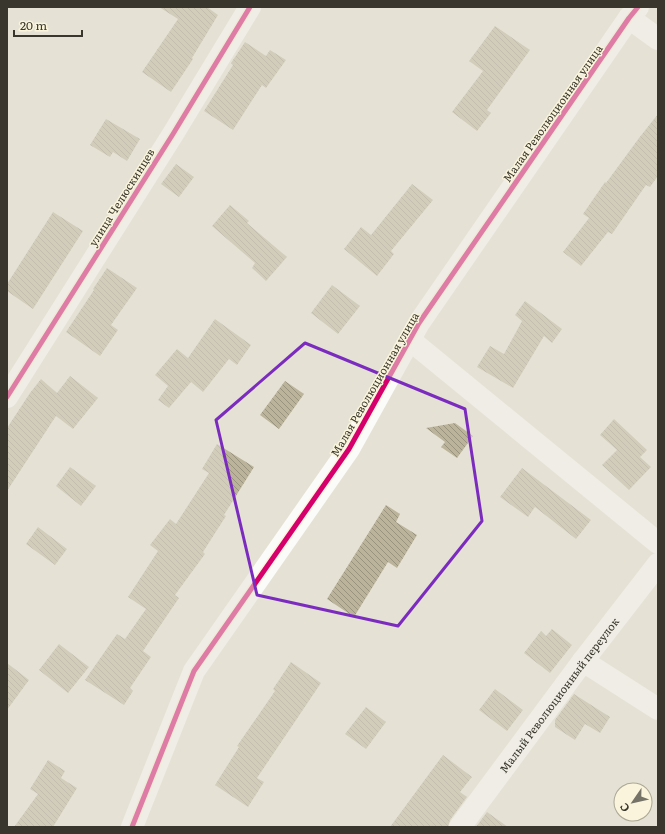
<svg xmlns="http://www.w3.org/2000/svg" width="665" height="834" viewBox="0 0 665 834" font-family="Literata,serif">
  <defs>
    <pattern id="building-back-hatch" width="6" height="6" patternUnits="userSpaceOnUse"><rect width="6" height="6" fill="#bbb49a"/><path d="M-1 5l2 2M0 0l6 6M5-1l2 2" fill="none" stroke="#99937e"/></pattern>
  </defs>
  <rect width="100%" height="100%" fill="#e5e2d5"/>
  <path fill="url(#building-back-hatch)" d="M159 7H207L218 15 192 58 193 59 171 92 142 72 178 19Z
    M495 26 530 50 487 110 491 113 477 131 452 112 483 71 469 61Z
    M245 42 266 56 270 50 286 60 266 88 262 85 233 130 204 111 233 65 231 63Z
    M658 114V176L650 187 646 185 612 234 608 232 581 266 563 252 589 218 583 214 605 182 606 183 639 138Z
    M106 119 140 139 127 161 113 152 110 157 90 145Z
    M176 164 194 177 179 197 161 184Z
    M412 184 433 200 391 251 394 254 377 276 344 249 361 227 371 235Z
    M230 205 249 221 247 223 287 257 266 281 252 268 255 263 212 226Z
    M53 212 83 231 33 309 7 291V284Z
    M107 268 137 288 111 325 118 330 100 356 66 332 94 290 93 289Z
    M332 285 360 306 338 334 311 313Z
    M525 301 562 329 552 343 544 336 513 388 477 367 490 346 504 354 522 321 515 315Z
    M215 319 251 345 237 365 229 359 203 392 191 382 169 408 158 400 168 386 155 375 177 349 188 358Z
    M70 376 98 398 73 429 56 416 7 491V428L30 393 41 379 57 393Z
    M285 381 304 394 279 429 260 415Z
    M614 419 647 450 640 457 651 467 629 490 602 465 617 450 600 435Z
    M455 423 473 436 457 458 441 447 445 442 426 428Z
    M217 444 254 467 224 515 226 516 203 552 205 554 175 595 179 598 143 651 151 657 130 688 133 691 124 705 85 680 117 634 125 639 146 609 128 597 158 551 150 545 170 519 176 524 209 473 202 469Z
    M70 467 96 486 81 506 56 486Z
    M522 468 591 520 576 539 535 507 528 517 500 497Z
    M386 505 400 514 396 522 417 535 397 568 388 562 354 617 327 599Z
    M38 527 67 549 55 565 26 544Z
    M552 629 572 645 550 673 524 653 541 631 546 636Z
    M59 644 89 667 68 693 39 670Z
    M291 662 321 683 257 778 264 782 248 807 215 785 239 747 237 746 275 691 273 689Z
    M7 663 29 680 7 710Z
    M495 689 523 710 507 731 479 710Z
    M574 694 610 717 600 733 585 724 575 740 555 727V720Z
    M366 707 386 722 366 749 345 734Z
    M443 755 472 777 460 792 467 797 450 820 448 827H390Z
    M48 760 65 771 61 778 77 788 53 827H14L38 794 30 789Z
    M487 812 508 827H476Z"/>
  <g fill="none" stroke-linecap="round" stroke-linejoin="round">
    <g stroke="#fbfbf9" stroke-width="22">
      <path d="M629 18 658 39"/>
      <path d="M410 340 658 543"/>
      <path d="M7 397 173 134 250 7"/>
      <path d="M583 661 658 709"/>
      <path d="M132 827 194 671 349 449 419 323 629 18 638 7"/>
      <path id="s1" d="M460 827 583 661 658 564"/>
    </g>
    <defs>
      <path id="cycleway" d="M7 397 173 134 250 7
        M132 827 194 671 349 449 419 323 629 18 638 7"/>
    </defs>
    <use href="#cycleway" stroke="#f9f4db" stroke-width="8"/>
    <use href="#cycleway" stroke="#d6006c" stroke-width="5"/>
  </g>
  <path d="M0 0H665V834H0ZM305 343 465 409 482 521 398 626 257 595 216 420Z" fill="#e5e2d5" fill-opacity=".55" fill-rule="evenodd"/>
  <path fill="none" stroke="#7b2cbf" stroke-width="3" stroke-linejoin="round" d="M305 343 465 409 482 521 398 626 257 595 216 420Z"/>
  <g text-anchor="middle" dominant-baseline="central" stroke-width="3" stroke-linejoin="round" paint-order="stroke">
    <g font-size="11" fill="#39372d" stroke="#f9f4db">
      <text transform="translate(552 113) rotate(-55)">Малая Революционная улица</text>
      <text transform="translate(121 197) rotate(-58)">улица Челюскинцев</text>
      <text transform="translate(374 384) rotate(-60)">Малая Революционная улица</text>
      <text stroke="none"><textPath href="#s1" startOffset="165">Малый Революционный переулок</textPath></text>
    </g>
  </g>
  <rect width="665" height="834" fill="none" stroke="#39372d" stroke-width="16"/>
  <g transform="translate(633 802) rotate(236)"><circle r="19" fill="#f9f4db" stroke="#aca895"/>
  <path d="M0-3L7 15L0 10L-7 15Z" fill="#757368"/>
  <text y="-6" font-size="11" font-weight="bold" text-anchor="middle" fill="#39372d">С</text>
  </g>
  <path d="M14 30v6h68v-6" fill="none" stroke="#39372d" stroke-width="2"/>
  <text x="20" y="30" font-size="12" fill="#39372d" stroke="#f9f4db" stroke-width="3" paint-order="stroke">20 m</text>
</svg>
